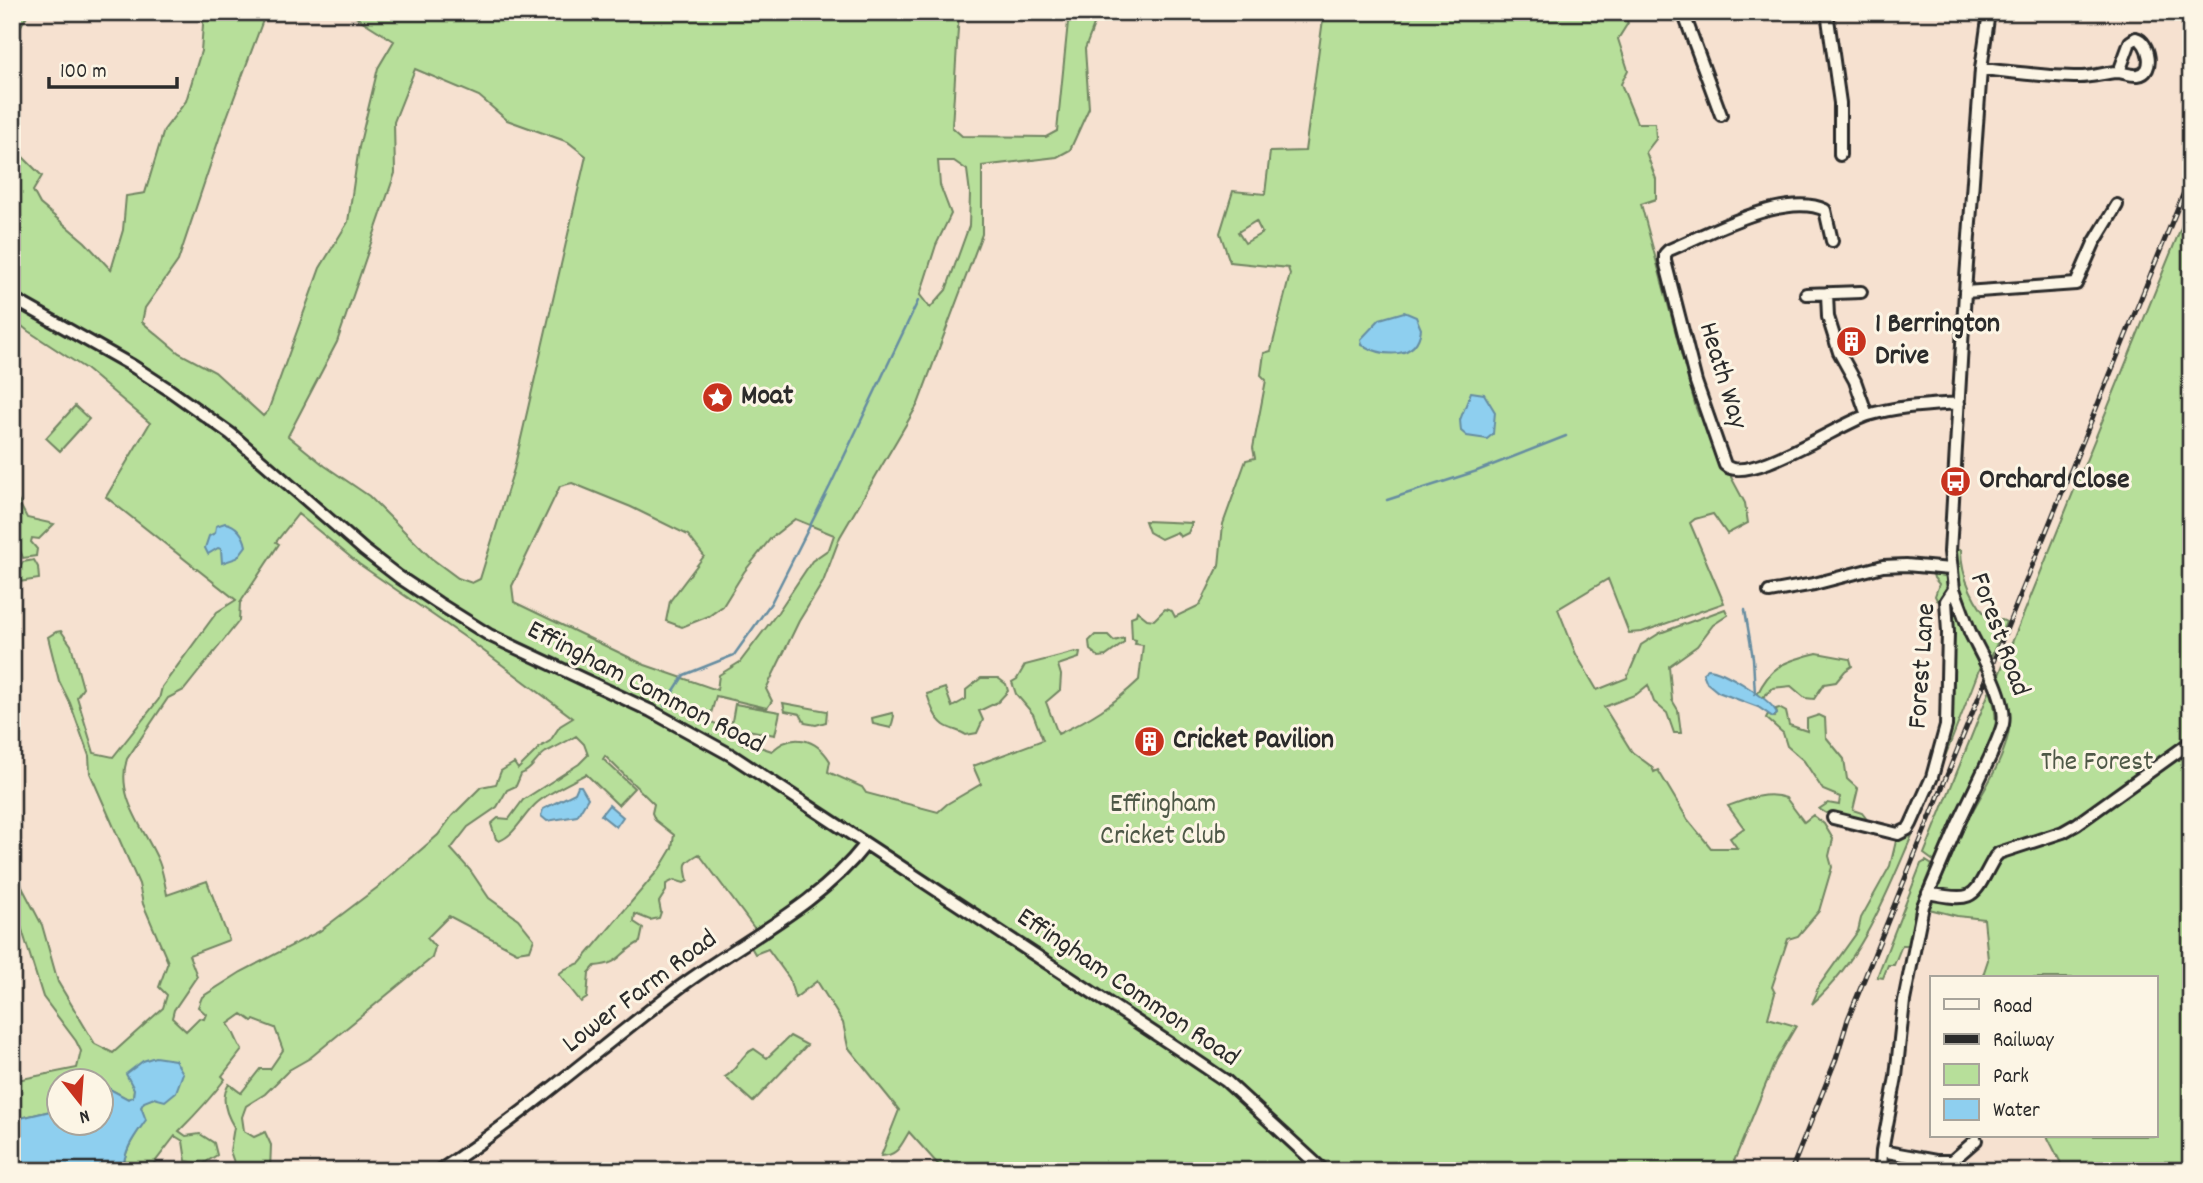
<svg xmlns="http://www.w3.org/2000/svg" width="2203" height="1183" viewBox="0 0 2203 1183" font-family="Dekko,sans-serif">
  <rect width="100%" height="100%" fill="#f6e1d0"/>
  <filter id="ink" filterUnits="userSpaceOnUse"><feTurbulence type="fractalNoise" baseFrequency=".0143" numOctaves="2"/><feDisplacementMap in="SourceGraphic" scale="14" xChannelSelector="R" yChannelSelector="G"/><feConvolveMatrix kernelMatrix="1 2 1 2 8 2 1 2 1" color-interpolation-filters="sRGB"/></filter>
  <g filter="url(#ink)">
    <path fill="#b7df9a" stroke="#718562" stroke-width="2" fill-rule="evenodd" d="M12 12H29L12 41Z
      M204 12H266L221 133 178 261 145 308 142 322 179 353 215 372 263 416 268 411 320 268 348 222 359 147 378 68 394 41 348 12H959L952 127 962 136 1046 137 1057 131 1069 12H1099L1085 49 1089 108 1070 150 1057 157 982 166V234L918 404 840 537 823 582 799 621 766 689 772 701 767 708 716 696 709 721 737 733 739 742 758 750 760 747 772 751C792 732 816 738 830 761L828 772 862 787 866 793 938 812 947 804 981 784 973 766 1043 740 1033 714 1016 694 1012 682 1017 679 1025 665 1075 652 1080 653 1079 658 1058 665 1061 675 1060 690 1046 702 1058 734C1090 719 1113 705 1139 680L1143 645 1135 644 1136 640 1132 639 1131 617 1136 615 1137 611 1147 619 1154 620 1165 609 1172 611 1175 617 1200 605 1219 566 1223 524 1246 460 1255 458 1253 448 1266 380 1261 375 1264 353 1271 351 1290 274 1288 268 1230 262 1220 233 1233 191 1265 194 1270 152 1305 151 1324 12H1621L1628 23 1618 39 1628 70 1621 84 1637 123H1655L1656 139 1646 152 1656 179V199L1641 204 1696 408 1699 416 1714 417 1729 461 1731 477 1745 503 1748 523 1727 534 1713 514 1695 519 1690 523 1724 603 1642 632 1629 633 1608 579 1558 609 1576 654 1597 690 1627 678 1641 645 1660 633 1725 609 1728 615 1713 625 1697 646 1669 666 1672 700 1678 710 1681 733H1674L1667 713 1654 702 1648 685 1637 694 1604 707 1632 752 1652 767 1654 772 1658 770 1688 820 1711 848H1737L1730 838 1744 828 1728 806C1747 799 1767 791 1786 798L1804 822 1813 815 1824 824 1833 839 1829 856 1832 867 1819 911 1798 936 1788 939 1772 987 1775 993 1768 1018 1796 1026 1775 1062 1730 1171H944L909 1132C901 1145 898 1156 881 1156L899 1110 848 1047 843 1023 817 981 795 998 789 978 768 949 755 954 751 947 767 934 760 929H755L699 854C683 863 684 864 688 881L684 883 674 880 666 884V891L659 902 661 912 659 918 650 920 635 914 634 922 643 928 640 942C618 953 622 964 595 966L589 973 587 998 581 1002 559 974 565 969 580 963 660 868 672 848 674 835 655 820 652 813 654 804 605 756 603 759 634 788 618 805 586 774C570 783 551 791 538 802 524 813 516 835 499 841L496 839 491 824 498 818 509 819 523 800 579 764 588 755 584 744 576 736C566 742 556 747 546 752 536 758 532 771 521 774L516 786 507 790 497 807 468 827 451 849 470 870 489 898 518 919 534 939 530 950 517 952 449 916 427 938 435 947 432 958 310 1058 289 1070 265 1094 246 1106 242 1117 244 1131 254 1137 265 1132 271 1145 270 1171H237L230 1151 234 1127C226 1114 220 1098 229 1084L241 1093 260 1069H270L283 1050 275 1028 254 1020 252 1021 242 1014 228 1024C235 1033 236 1041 242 1050L222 1076 225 1079C211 1098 196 1114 179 1131L186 1136 200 1134 214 1143 217 1155 203 1164 186 1161 183 1141 175 1136 148 1171H123C124 1149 134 1137 145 1120L141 1107 144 1101 154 1098 134 1089 133 1097 128 1099 108 1088 102 1096V1082H60L59 1109 12 1120V1081L77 1068 81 1051 76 1041 43 997 23 933 12 897V856L22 887 42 925 58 982 95 1044 113 1053 163 1008 167 995 159 987 168 962 143 904 139 884 90 773 89 756 70 703 59 681 48 637 56 632 61 631 71 645 83 688 77 697 94 753 113 757 159 699 162 687 217 612 236 600 106 497 150 423 86 369 28 331 12 318V170L14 169 12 146 42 176 33 191 40 204 85 242 111 270 123 230 126 196 145 193 164 130 186 101 201 51ZM415 69 479 96 507 120 568 142 586 156 514 469 480 579 472 583 458 578 431 558 369 496 325 466 288 436 337 342 395 173 394 122ZM938 161H954L967 170 970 193 969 226 946 290 930 308 920 295 936 245 951 214 940 185ZM1256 221 1262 233 1245 243 1238 232ZM572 483 631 507 688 535 704 556 670 601 666 621 682 627 709 616 723 606 744 572 771 538 795 519 834 535 829 549 812 561 778 612 740 662 719 675 717 690 645 665 514 602 512 586 560 486ZM298 514 359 564 469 640 573 718 560 726 550 741 540 747 518 769 514 763 501 771 496 784 481 787 452 816 438 835 378 887 320 931 241 972 202 997 198 1007 206 1014 204 1019 199 1018 186 1031 172 1018 174 1010 197 976 189 955 229 940 207 881 167 895C165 884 163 872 159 862 145 829 115 797 127 759L168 698 184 690 239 621 240 603 279 544 276 542Z
      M2191 203V1171H2065L2047 1136H2156V978H1982L1988 960 1984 919 1957 916 1929 909C1941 881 1953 852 1966 824 1982 790 2012 753 2010 713 2009 701 2003 689 1998 677Z
      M75 406 89 419 60 451 46 438Z
      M12 489 27 518 54 524 39 539 32 538 31 542 37 549 36 556 23 558 18 544 12 545Z
      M1145 521 1192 523 1188 533 1180 537 1177 532 1161 539 1149 532Z
      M1954 550H1961C1961 578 1975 605 1994 625L2000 619 2006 622 1990 660 1980 641 1959 586Z
      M34 560 38 567 39 579 12 583V571L19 569 23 562Z
      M1932 570 1947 571 1950 587 1944 592 1942 603 1937 600 1935 596 1939 584 1934 578Z
      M1953 598 1971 650 1980 667C1958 725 1935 783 1910 840 1885 898 1861 960 1812 1004L1817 993 1816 990 1858 931 1861 918 1890 866 1896 841 1905 836 1916 821 1947 734 1950 601Z
      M1095 635H1108L1114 641 1124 638V643L1106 656 1099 657 1090 650 1089 641Z
      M1817 653 1850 659 1852 666 1845 671 1836 682 1824 684 1814 699 1805 698 1791 686 1773 688 1762 698 1757 695C1771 664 1787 661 1817 653Z
      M981 678H998L1006 684 1008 691 998 702 979 711 983 720 977 733 966 735C959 730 951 730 944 725 934 717 931 706 927 694L945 688 952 707 966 699V690Z
      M1990 690C1995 705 1997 720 1995 735L1935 862 1924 854Z
      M783 703 827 711 826 722 816 725 805 723 800 714 785 711Z
      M735 704 780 712 775 735 731 727Z
      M1779 708 1786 712 1789 725 1807 731V719L1819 715 1825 718 1826 737 1844 759 1847 779 1858 789 1853 810 1862 813 1869 822V826L1826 813 1819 809 1828 803 1839 805 1840 797 1823 790 1804 761 1787 746 1783 733 1766 718 1768 714 1774 717 1777 714 1776 709Z
      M892 713 894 716 891 728 873 724 872 718Z
      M1926 861 1932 865 1915 908 1910 945H1902L1894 965H1888L1883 978 1877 977 1921 864Z
      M790 1036 807 1045 753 1102 725 1077C738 1070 740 1055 754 1049L767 1058Z"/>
    <path fill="#8ecfef" stroke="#668da1" stroke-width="2" d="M1404 312 1416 317 1421 329C1417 360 1384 357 1362 345L1361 339 1380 319Z
      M1471 392 1484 394 1495 412 1493 434 1487 439 1467 436 1461 431 1460 420Z
      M225 523C236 524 244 535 246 546L237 558 222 563 221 549 218 548 208 554 205 548 209 536 215 533 216 526Z
      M1708 669C1722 669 1773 700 1777 714L1773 717 1758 707 1718 692 1707 683 1703 673Z
      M578 786H581L588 798 577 816 547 821 541 816 543 809 575 793Z
      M609 805 623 817 616 827 601 815Z
      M155 1057 175 1060 183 1073 176 1092 165 1101 154 1098 144 1102 141 1107 146 1120C134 1137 124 1149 123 1171H12V1120L59 1109 60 1124H102V1096L108 1088 128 1099 133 1097 134 1089 126 1074 143 1061Z"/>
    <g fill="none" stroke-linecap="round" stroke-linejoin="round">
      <path stroke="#668da1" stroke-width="2.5" d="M1387 500 1477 471 1566 436
        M1745 610 1753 658 1755 694
        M664 706 684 675 734 655 771 603 830 486 918 301"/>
      <defs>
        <path id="minor" d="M1683 12 1721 115
          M1827 12 1840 103V155
          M1981 69C2013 72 2046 77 2079 77 2092 77 2104 73 2116 72 2123 72 2131 76 2138 75 2156 73 2149 41 2136 38L2130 42 2119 72
          M1832 241 1825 210C1785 191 1707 234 1669 250L1665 254V261L1696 382 1725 465C1747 486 1841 423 1868 415 1898 406 1929 405 1959 403
          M1965 292 2076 284 2094 243 2117 205
          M1827 293 1828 317 1839 352 1855 381 1867 415
          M1806 294 1861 292
          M12 298 131 365 168 389 231 434 364 550 399 577 438 603 489 635 651 711 731 755 1195 1060 1226 1081 1324 1171
          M1769 592 1814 584 1883 566 1906 565 1950 569
          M1970 632 1954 589 1950 552 1965 292 1981 69 1989 12
          M1833 818 1898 834 1908 829 1911 824 1932 777 1946 726 1948 632 1946 601 1954 589
          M1928 893C1978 903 1972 897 1995 857L1999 853 2063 832 2077 824 2191 742
          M1882 1151 1937 1161H1952L1976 1140
          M439 1171C524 1115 599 1048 680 987 742 941 817 907 865 845
          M1881 1171 1882 1151 1896 1077 1904 1001 1923 906 1958 824 1991 755"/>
      </defs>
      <use href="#minor" stroke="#2b2b2b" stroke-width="16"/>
      <use href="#minor" stroke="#fcf5e5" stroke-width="10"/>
      <defs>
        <path id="rail" d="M1791 1171 1836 1059 1848 1019 2191 175"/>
      </defs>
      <use href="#rail" stroke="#2b2b2b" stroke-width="5"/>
      <use href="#rail" stroke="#fcf5e5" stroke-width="2.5" stroke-dasharray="8" stroke-linecap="butt"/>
      <defs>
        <path id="minor-bridge" d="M1970 632C1981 655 2008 699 2003 724 2000 735 1995 745 1991 755"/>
      </defs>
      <use href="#minor-bridge" stroke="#2b2b2b" stroke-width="16" stroke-linecap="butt"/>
      <use href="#minor-bridge" stroke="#fcf5e5" stroke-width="10"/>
    </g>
  </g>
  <defs>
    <symbol id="building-disc" viewBox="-11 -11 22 22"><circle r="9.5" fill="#c8321e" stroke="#fcf5e5"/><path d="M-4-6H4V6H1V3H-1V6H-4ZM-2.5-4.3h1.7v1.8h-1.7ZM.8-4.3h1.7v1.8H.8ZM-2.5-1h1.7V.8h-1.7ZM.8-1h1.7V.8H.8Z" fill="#fff"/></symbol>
    <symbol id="sight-disc" viewBox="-11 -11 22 22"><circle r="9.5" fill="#c8321e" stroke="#fcf5e5"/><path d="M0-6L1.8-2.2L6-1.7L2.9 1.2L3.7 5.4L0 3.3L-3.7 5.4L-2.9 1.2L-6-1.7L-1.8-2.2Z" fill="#fff"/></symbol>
    <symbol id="bus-disc" viewBox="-11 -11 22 22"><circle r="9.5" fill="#c8321e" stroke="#fcf5e5"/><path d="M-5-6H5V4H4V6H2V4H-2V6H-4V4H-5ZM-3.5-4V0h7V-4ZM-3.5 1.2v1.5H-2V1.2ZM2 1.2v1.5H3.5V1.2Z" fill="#fff"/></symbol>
  </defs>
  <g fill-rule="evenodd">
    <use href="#building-disc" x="1834" y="324" width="35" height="35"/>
    <use href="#sight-disc" x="700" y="380" width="35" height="35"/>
    <use href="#bus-disc" x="1938" y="464" width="35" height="35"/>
    <use href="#building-disc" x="1132" y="724" width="35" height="35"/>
  </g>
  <g text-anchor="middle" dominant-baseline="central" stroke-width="6" stroke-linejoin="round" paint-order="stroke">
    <g font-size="28" font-weight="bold" fill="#2b2b2b" stroke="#fcf5e5" text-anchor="start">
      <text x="1875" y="326">1 Berrington<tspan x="1875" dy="32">Drive</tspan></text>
      <text x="741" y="398">Moat</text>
      <text x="1979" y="482">Orchard Close</text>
      <text x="1173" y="742">Cricket Pavilion</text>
    </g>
    <g font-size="28" fill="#2b2b2b" stroke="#fcf5e5">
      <text transform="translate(1721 376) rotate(73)">Heath Way</text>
      <text transform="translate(1998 635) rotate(70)">Forest Road</text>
      <text transform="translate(1924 666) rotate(-86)">Forest Lane</text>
      <text transform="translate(645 689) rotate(27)">Effingham Common Road</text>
      <text transform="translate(1127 989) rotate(34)">Effingham Common Road</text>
      <text transform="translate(641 993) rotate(-37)">Lower Farm Road</text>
    </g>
    <g font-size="28" fill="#4e5847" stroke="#fcf5e5">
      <text x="2097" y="764">The Forest</text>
      <text x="1163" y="806">Effingham<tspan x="1163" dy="32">Cricket Club</tspan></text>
    </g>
  </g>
  <rect width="2203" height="1183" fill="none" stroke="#fcf5e5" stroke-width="42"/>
  <rect x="21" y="21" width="2161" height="1141" fill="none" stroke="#2b2b2b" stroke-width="2.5" filter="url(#ink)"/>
  <rect x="1930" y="976" width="228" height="161" fill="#fcf5e5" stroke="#a8a49b" stroke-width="2"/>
  <rect x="1944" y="999" width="35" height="10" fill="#fcf5e5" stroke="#a8a49b" stroke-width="2"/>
  <text x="1993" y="1012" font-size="21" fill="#2b2b2b">Road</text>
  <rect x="1944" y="1034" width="35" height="10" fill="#2b2b2b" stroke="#a8a49b" stroke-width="2"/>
  <text x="1993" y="1046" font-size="21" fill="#2b2b2b">Railway</text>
  <rect x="1944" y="1064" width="35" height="21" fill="#b7df9a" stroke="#a8a49b" stroke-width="2"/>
  <text x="1993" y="1082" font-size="21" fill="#2b2b2b">Park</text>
  <rect x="1944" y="1099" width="35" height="21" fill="#8ecfef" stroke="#a8a49b" stroke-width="2"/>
  <text x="1993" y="1116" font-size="21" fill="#2b2b2b">Water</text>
  <g transform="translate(80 1102) rotate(163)"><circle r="33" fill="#fcf5e5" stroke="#a8a49b" stroke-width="2"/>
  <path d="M0-5L12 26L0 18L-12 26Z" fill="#c8321e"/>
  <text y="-10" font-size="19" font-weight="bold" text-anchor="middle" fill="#2b2b2b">N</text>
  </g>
  <path d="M49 77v10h128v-10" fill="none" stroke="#2b2b2b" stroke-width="3.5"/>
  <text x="60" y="77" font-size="21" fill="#2b2b2b" stroke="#fcf5e5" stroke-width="5" paint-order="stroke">100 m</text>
</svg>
